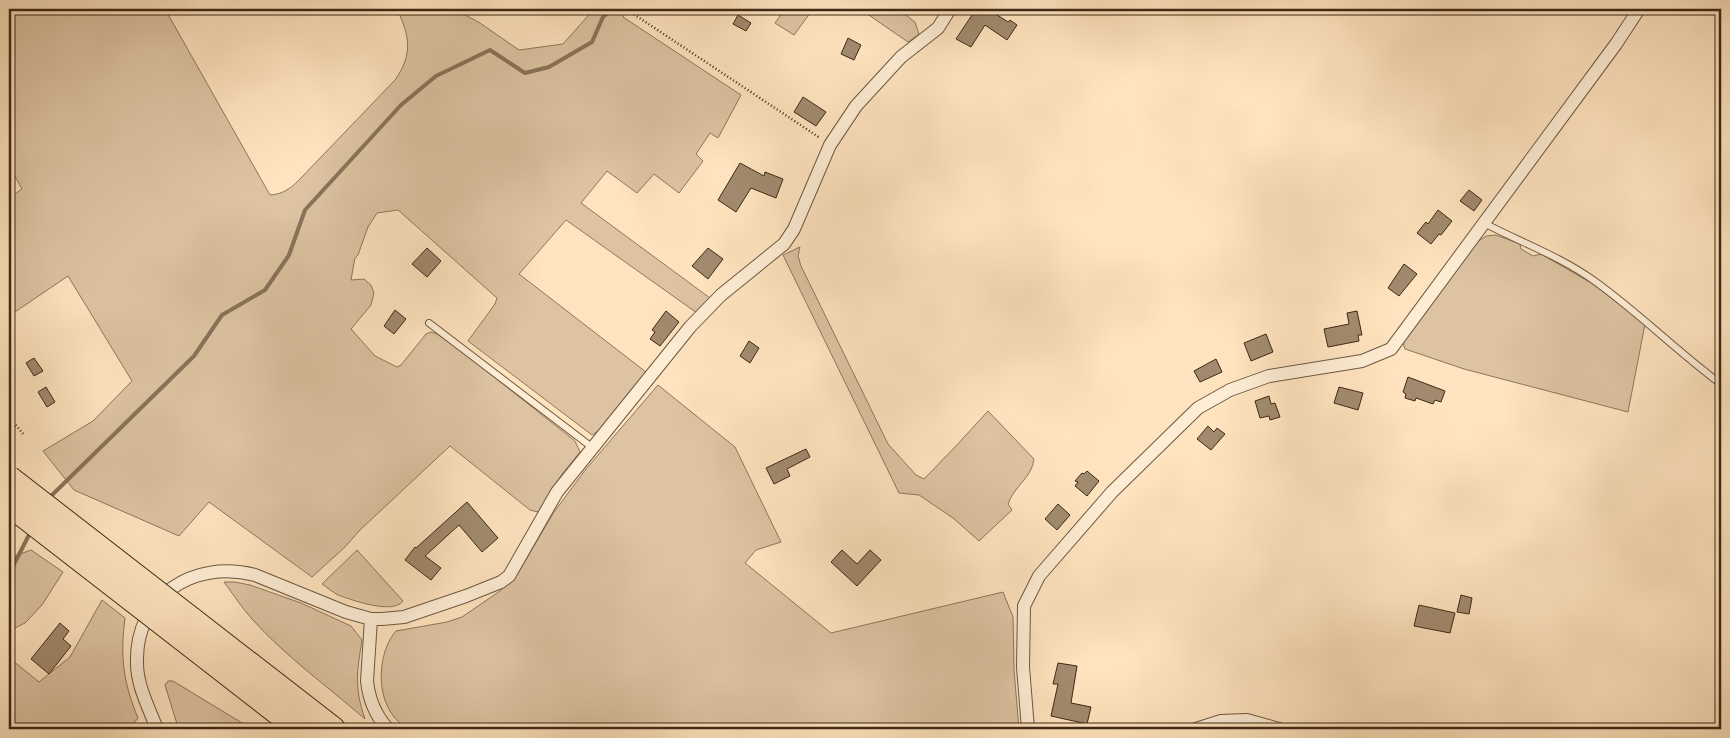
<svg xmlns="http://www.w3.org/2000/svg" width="1730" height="738" viewBox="0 0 1730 738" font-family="Alegreya,serif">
  <rect width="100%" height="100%" fill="#fee3be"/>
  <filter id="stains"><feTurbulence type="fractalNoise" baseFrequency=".004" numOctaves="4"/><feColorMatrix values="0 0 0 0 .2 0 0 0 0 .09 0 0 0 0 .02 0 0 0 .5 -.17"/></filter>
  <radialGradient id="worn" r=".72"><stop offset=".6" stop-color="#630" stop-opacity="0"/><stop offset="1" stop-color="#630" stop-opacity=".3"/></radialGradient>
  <path fill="#ddc3a2" stroke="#8d765c" d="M9 9H165L270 195C283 194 290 189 299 180L395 80C413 54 410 37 397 9H457L458 11 480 23 519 50 563 44 594 9H628L623 17 741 95 718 138 710 133 696 154 703 161 679 193 654 174 637 193 607 171 581 203 710 298 697 313 566 220 519 274 646 372 598 431 592 435 468 341 495 304 497 298 398 210 377 213 368 227 358 255 355 258 351 280 364 279 371 285 374 293 371 305 351 329 375 356 397 367 401 365 426 334 431 332 437 334 460 350 575 441 580 452 562 474 538 512 530 510 450 446 360 530 345 547 312 577 209 502 179 536 74 490 43 451 93 421 132 381 68 276 9 316V198L22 189 9 165Z
    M785 9H813L794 35 775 23Z
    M860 9H898L915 22 919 34 908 42Z
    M1496 235 1520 244 1521 249 1533 256 1541 254 1593 284 1645 324 1628 412 1464 369 1405 349 1403 343 1477 242 1486 236Z
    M800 247 798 256 801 266 888 444 916 475 924 479 956 446 988 411 1034 459C1032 478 1014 486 1008 504L1012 510 979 541 953 518 919 495 899 493 783 255Z
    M658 385 735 447 781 542 756 550 745 563 831 633 1003 592 1013 617 1014 670 1019 729H407C399 723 391 715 387 705 377 684 380 649 396 631L447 622 462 617 500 591 518 573 554 512 586 469Z
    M31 550 63 572 42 605 25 623 9 631V558Z
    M357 550 403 601C393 615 352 600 338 595 332 592 327 587 322 584Z
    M224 582H235L250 585 301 603 351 626 362 640C357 672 354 687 365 719 327 686 285 656 252 619 242 608 233 594 224 582Z
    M102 600 125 618C120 656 123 682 138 718L129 729H9V662L12 660 39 682 70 657Z
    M168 681H173L252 729H182L177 724 165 685Z"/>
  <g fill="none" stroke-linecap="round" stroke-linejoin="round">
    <path stroke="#897359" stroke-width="4" d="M49 498 194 356 222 315 265 290 289 255 305 210 401 105 436 76 490 50 525 73 549 67 592 42 603 17 612 9
      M9 574 31 531"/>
  </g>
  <path fill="#a18a6e" stroke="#3d2917" d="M976 9H988L1008 22 1010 20 1017 25 1007 40 985 25 971 47 956 39Z
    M738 15 751 23 746 31 733 24Z
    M848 38 861 45 854 60 841 54Z
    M803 97 826 112 816 126 794 112Z
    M740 163 764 176 765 172 783 179 776 198 751 188 736 212 718 200Z
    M1469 190 1482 200 1474 211 1460 201Z
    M1438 210 1452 221 1441 235 1439 234 1431 244 1417 233 1426 222 1428 224Z
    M427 248 441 261 427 277 412 264Z
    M708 248 723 259 708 279 692 266Z
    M1404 264 1417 274 1399 296 1388 288Z
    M395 310 406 319 394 334 384 326Z
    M666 311 679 322 660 346 650 339 655 332 652 330Z
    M1357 311 1362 335H1358L1359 341 1328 347 1324 329 1349 324 1347 313Z
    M1266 334 1273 352 1251 361 1244 343Z
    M749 341 759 348 750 363 740 356Z
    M34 358 43 371 34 376 26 363Z
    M1216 359 1222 372 1200 382 1194 371Z
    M1408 377 1445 391 1441 402 1435 400 1433 404 1416 398 1415 401 1405 398 1406 394 1403 392Z
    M46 387 55 402 47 407 38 392Z
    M1339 387 1363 393 1358 410 1334 403Z
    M1269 396 1271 404 1275 403 1280 417 1270 420 1269 416 1260 418 1255 401Z
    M1208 426 1214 432 1217 428 1225 434 1211 450 1197 439Z
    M806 449 810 457 787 469 790 476 774 484 766 468Z
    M1087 471 1099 481 1087 496 1075 486 1078 482 1075 481 1082 473 1084 474Z
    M467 502 498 538 482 552 459 525 425 556 441 568 431 580 405 560 415 547 416 548Z
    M1058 504 1070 515 1057 530 1045 519Z
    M842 550 857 564 870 550 881 560 857 586 831 562Z
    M1461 595 1472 598 1469 614 1457 612Z
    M1419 605 1455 613 1450 633 1414 626Z
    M60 623 69 631 63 639 71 646 49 674 31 659Z
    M1058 663 1077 666 1071 703 1091 707 1087 724 1051 716 1058 684H1053Z"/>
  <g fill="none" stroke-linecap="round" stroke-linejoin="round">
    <defs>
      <path id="lane" d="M1484 223C1522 243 1560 256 1596 282 1640 314 1678 352 1721 384
        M429 323 593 448"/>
      <path id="street" d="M371 619 367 681C369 700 375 715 388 729
        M157 729C149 708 137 686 137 663 135 596 194 559 255 575L346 612 371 619H382L404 617 466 596 501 582 509 576 557 492 690 327 721 295 784 244 794 229 830 145 856 106 901 57 938 28 950 9
        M1028 729 1023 667 1024 606 1039 576 1112 492 1198 408 1230 390 1269 376 1362 361 1391 349 1616 44 1639 9
        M1196 729 1221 721 1247 720 1279 729"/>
      <path id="highway" d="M191 619 333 729
        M178 635 299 729"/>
    </defs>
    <use href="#lane" stroke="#6d5841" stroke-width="8"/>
    <use href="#street" stroke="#6d5841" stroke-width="14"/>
    <use href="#highway" stroke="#3d2917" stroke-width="26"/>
    <path stroke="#3d2917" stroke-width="2.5" stroke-dasharray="1 2.5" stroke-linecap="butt" d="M621 9 635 15 820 138
      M9 417 24 435"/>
    <use href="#lane" stroke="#feedd5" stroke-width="6"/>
    <use href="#street" stroke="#feedd5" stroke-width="12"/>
    <use href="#highway" stroke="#fee3be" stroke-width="24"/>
    <defs>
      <path id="highway-bridge" d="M9 478 191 619
        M9 504 178 635"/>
    </defs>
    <use href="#highway-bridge" stroke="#3d2917" stroke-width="26" stroke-linecap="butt"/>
    <use href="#highway-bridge" stroke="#fee3be" stroke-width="24"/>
  </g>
  <rect width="1730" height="738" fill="none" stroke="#fee3be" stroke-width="30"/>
  <rect x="10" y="10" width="1710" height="718" fill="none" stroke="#3d2917" stroke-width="2.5"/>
  <rect x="15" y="15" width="1700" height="708" fill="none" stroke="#3d2917"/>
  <rect width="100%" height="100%" filter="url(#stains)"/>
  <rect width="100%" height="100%" fill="url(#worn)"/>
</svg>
